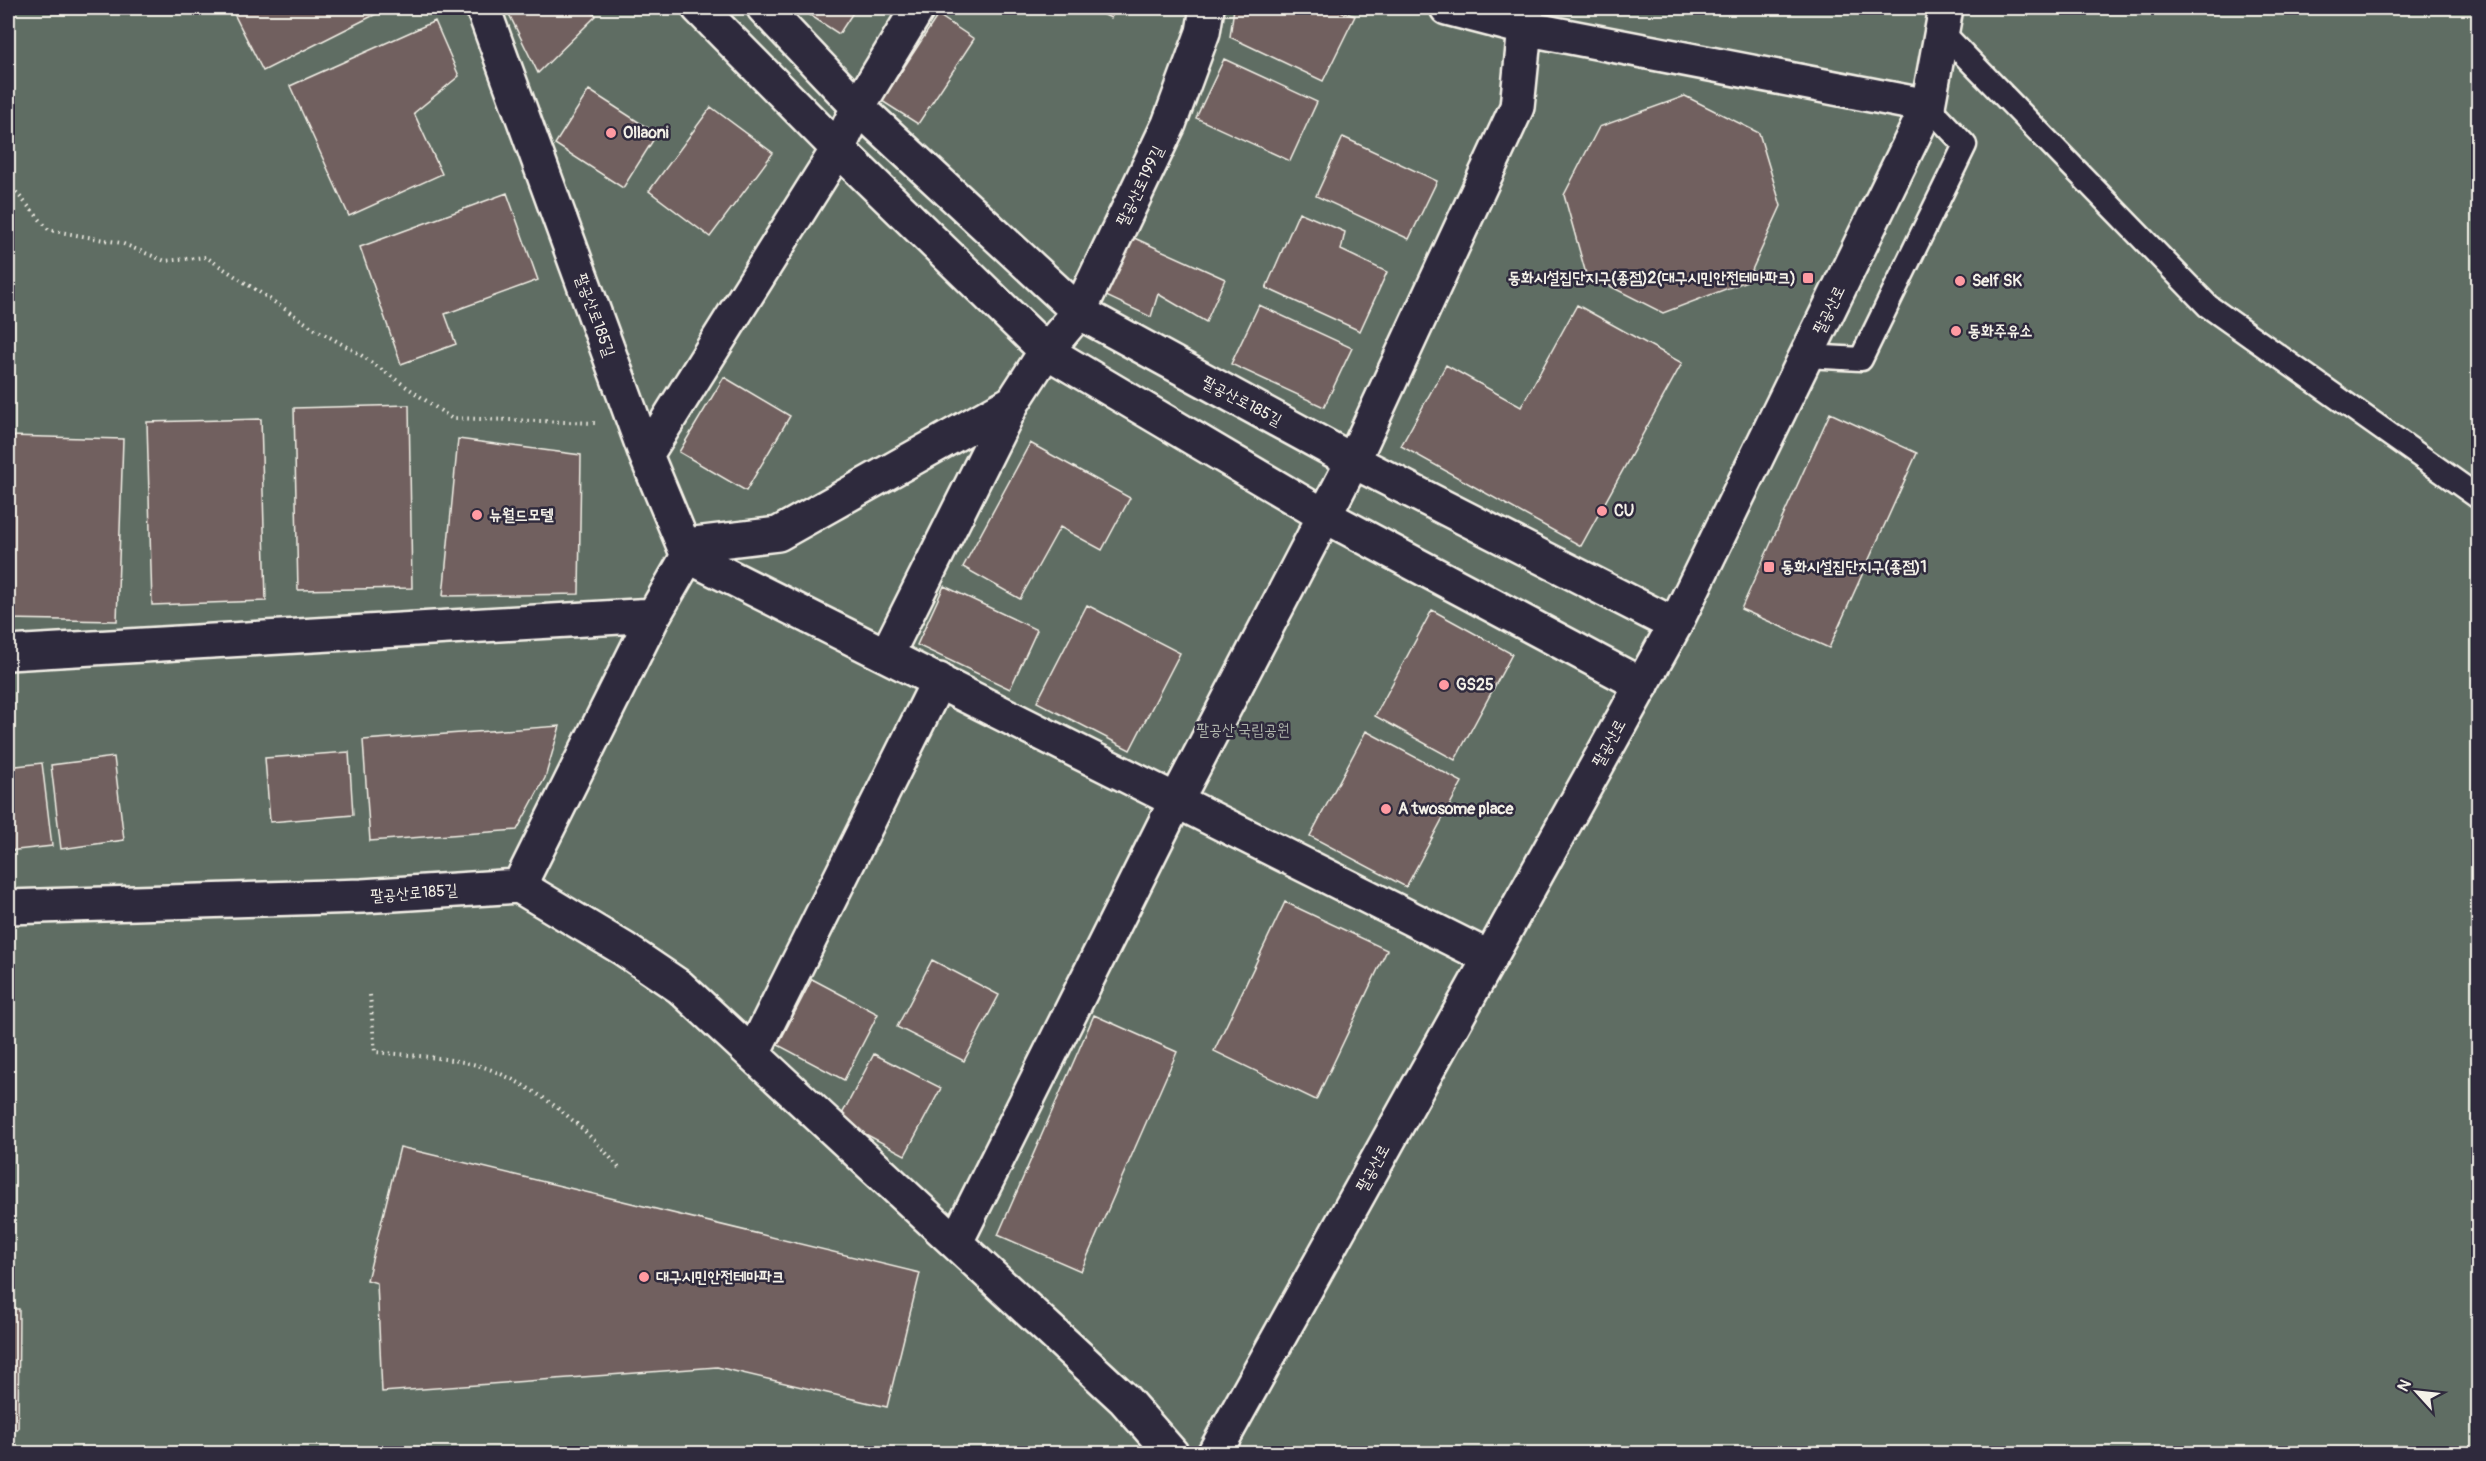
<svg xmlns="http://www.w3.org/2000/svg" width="2486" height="1461" viewBox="0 0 2486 1461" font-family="Pangolin,'Poor Story',sans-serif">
  <rect width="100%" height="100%" fill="#433a47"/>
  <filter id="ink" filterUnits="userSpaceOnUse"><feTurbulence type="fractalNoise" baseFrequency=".0167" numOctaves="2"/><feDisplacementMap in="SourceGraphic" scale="12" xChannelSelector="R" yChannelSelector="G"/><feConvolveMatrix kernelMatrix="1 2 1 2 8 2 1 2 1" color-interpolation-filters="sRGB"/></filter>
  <g filter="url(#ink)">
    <path fill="#5f6d64" stroke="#aaafa6" stroke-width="1.5" d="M8 8H2478V1453H8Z"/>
    <path fill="#71605e" stroke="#f4f1e8" stroke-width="1.5" d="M231 8H388L263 71Z
      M506 8H588L596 16 538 73Z
      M799 8H856L839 34Z
      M1089 8H1116L1111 18Z
      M1234 8H1330L1355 16 1323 81 1230 37Z
      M938 15 974 39 918 124 882 101Z
      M435 21 459 76 414 113 442 174 349 216 290 86Z
      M1224 59 1317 102 1290 161 1196 118Z
      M589 90 657 134 623 188 555 144Z
      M1685 96 1759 133 1781 206 1747 281 1663 313 1586 274 1564 195 1599 127Z
      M711 107 773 153 710 237 649 191Z
      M1343 137 1437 181 1409 239 1316 196Z
      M507 193 538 280 445 314 456 344 401 364 360 247Z
      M1299 212 1345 232 1341 250 1387 272 1360 331 1266 288Z
      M1132 237 1225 279 1206 322 1158 294 1151 317 1104 295Z
      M1259 305 1352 348 1324 407 1231 364Z
      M1577 305 1682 363 1581 546 1401 446 1446 365 1521 407Z
      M724 377 790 416 746 491 679 452Z
      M409 405 412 588 298 590 294 408Z
      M1830 413 1917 453 1829 648 1741 609Z
      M261 419 266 601 152 605 147 422Z
      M8 436 123 439 117 621 8 619Z
      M458 439 581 455 579 594 443 596Z
      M1030 443 1130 498 1102 550 1060 527 1020 599 963 567Z
      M944 586 1037 630 1010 689 917 645Z
      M1087 605 1180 653 1130 750 1037 702Z
      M1432 610 1512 654 1455 760 1375 716Z
      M560 726 545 778 517 830 370 841 363 740Z
      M1366 731 1462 782 1406 887 1310 836Z
      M349 752 353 815 270 822 265 758Z
      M114 757 124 840 61 849 51 765Z
      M42 763 52 846 8 851V767Z
      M1285 902 1387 950 1316 1100 1214 1051Z
      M932 960 999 995 964 1061 897 1027Z
      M812 979 878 1014 844 1080 778 1045Z
      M1094 1015 1177 1052 1081 1271 998 1235Z
      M874 1054 941 1088 905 1155 839 1120Z
      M400 1147 920 1273 887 1407 717 1367 382 1392 377 1283 367 1280Z
      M8 1309H19L18 1429H8Z"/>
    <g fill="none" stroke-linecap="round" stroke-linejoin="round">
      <defs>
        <path id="lane" d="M1942 32 2208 306 2478 497
          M1806 356 1861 359 1965 145 1928 106"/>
        <path id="street" d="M483 8 646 455 688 556 654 615 519 886
          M699 8 838 149 1046 351 1325 516 1642 685
          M764 8 858 107 1079 312 1353 461 1675 625
          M1447 8 1524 28 1928 106
          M646 455 838 149 858 107 918 8
          M686 545 778 534 1013 402
          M688 556 1490 958
          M8 653 654 615
          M887 654 1013 402 1046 351 1079 312 1169 124 1203 32 1207 8
          M519 886 624 949 680 987 1124 1399 1172 1454
          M8 907 362 896 519 886
          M753 1053 939 680
          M956 1242 1177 799 1353 461 1517 107 1527 8"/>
        <path id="secondary" d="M1214 1454 1675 625 1928 106 1946 8"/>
      </defs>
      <use href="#lane" stroke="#f4f1e8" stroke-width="27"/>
      <use href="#street" stroke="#f4f1e8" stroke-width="38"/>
      <use href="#secondary" stroke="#f4f1e8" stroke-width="38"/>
      <path stroke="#f4f1e8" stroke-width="4" stroke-dasharray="1.5 4.5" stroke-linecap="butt" d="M8 183 49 230 121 243 165 261 206 257 315 329 358 353 451 418 595 423
        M370 995 375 1052C406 1055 461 1058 489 1069 540 1089 585 1126 619 1168"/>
      <use href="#lane" stroke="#2f2a3d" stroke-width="22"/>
      <use href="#street" stroke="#2f2a3d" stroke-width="33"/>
      <use href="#secondary" stroke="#2f2a3d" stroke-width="33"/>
    </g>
  </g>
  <g fill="#ff9aa2" stroke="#2f2a3d" stroke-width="2">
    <circle cx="611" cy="133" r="6"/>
    <rect x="1802" y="272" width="12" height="12" rx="3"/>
    <circle cx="1960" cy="281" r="6"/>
    <circle cx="1956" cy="331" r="6"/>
    <circle cx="1602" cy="511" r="6"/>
    <circle cx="477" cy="515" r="6"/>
    <rect x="1763" y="561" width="12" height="12" rx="3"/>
    <circle cx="1444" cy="685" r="6"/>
    <circle cx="1386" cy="809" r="6"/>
    <circle cx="644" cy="1277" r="6"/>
  </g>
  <g text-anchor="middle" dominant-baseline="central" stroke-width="5" stroke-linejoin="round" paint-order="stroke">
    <g font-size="16" font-weight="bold" fill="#f4f1e8" stroke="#2f2a3d" text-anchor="start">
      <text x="623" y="133">Ollaoni</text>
      <text x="1796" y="278" text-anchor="end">동화시설집단지구(종점)2(대구시민안전테마파크)</text>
      <text x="1972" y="281">Self SK</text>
      <text x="1968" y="331">동화주유소</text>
      <text x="1614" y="511">CU</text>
      <text x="489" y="515">뉴월드모텔</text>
      <text x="1781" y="567">동화시설집단지구(종점)1</text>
      <text x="1456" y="685">GS25</text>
      <text x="1398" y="809">A twosome place</text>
      <text x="656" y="1277">대구시민안전테마파크</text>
    </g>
    <g font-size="16" fill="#f4f1e8" stroke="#2f2a3d">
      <text transform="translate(1140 186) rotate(-64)">팔공산로199길</text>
      <text transform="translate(1829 310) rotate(-64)">팔공산로</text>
      <text transform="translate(595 315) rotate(70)">팔공산로185길</text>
      <text transform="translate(1242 401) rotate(28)">팔공산로185길</text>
      <text transform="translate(1609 743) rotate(-61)">팔공산로</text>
      <text transform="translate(414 893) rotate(-4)">팔공산로185길</text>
      <text transform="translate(1373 1168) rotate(-61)">팔공산로</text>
    </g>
    <g font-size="16" fill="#b1b6ad" stroke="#2f2a3d">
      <text x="1243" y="730">팔공산 국립공원</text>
    </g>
  </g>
  <rect width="2486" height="1461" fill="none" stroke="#2f2a3d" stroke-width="30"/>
  <rect x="15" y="15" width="2456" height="1431" fill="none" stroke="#f4f1e8" stroke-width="2" filter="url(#ink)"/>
  <g transform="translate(2417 1392) rotate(297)" stroke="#2f2a3d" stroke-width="4.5" paint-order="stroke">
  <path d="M0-4.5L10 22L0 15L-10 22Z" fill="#f4f1e8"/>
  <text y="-9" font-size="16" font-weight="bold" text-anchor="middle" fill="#f4f1e8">N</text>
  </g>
</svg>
